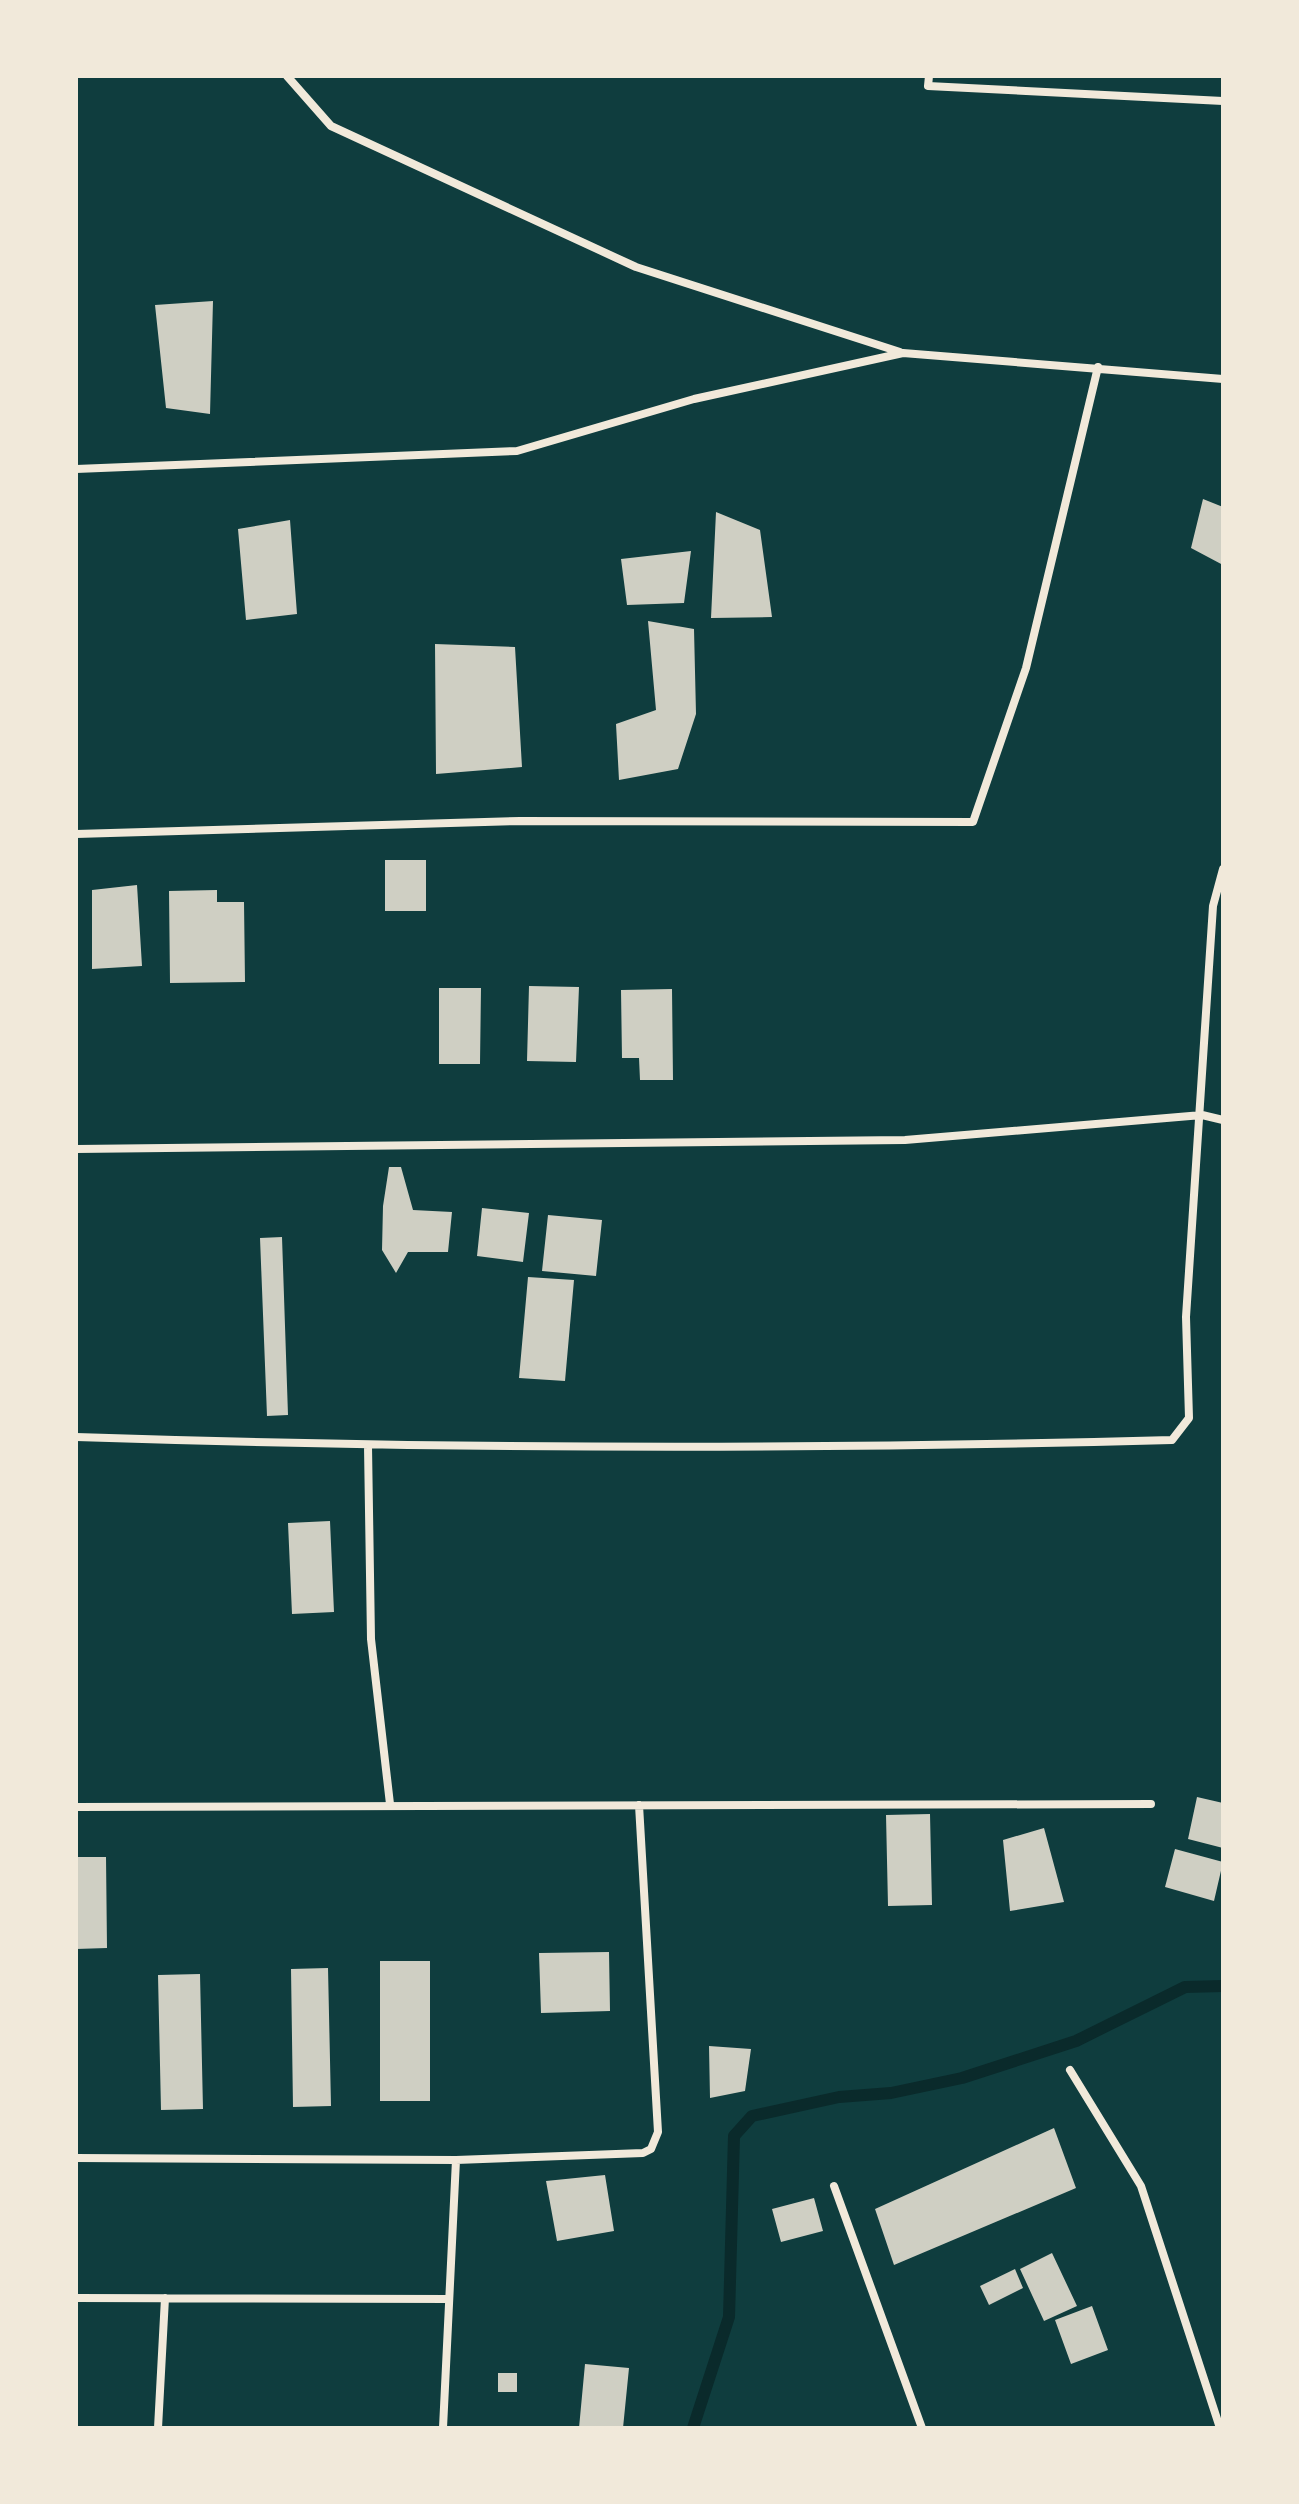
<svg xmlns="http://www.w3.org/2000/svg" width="1299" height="2504" viewBox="0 0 1299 2504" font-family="'Source Sans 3',sans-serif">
  <rect width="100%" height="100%" fill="#0f3d3e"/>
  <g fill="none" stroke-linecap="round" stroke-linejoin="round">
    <path stroke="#0a2a2b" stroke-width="12" d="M693 2428 729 2317 734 2136 752 2116 839 2097 891 2093 962 2078 1076 2041 1185 1987 1223 1986"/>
  </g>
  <path fill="#cfcfc3" d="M213 301 210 414 166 408 155 305Z
    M1203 499 1223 507V565L1191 548Z
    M716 512 760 530 772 617 711 618Z
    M290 520 297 614 246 620 238 529Z
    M691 551 684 603 627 605 621 559Z
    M648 621 694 629 696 714 678 769 619 780 616 724 656 710Z
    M435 644 515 647 522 767 436 774Z
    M385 860H426V911H385Z
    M137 885 142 966 92 969V890Z
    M217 890V902H244L245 982 170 983 169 891Z
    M529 986 579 987 576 1062 527 1061Z
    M439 988H481L480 1064H439Z
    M672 989 673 1080H640L639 1058H622L621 990Z
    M389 1167H401L413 1210 452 1212 448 1252H408L396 1273 382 1250 383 1206Z
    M482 1208 529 1213 523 1262 477 1256Z
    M548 1215 602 1220 596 1276 542 1271Z
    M282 1237 288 1415 267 1416 260 1238Z
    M528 1277 574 1280 565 1381 519 1378Z
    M330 1521 334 1612 292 1614 288 1523Z
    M1197 1797 1223 1803V1848L1188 1839Z
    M930 1814 932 1905 888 1906 886 1815Z
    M1044 1828 1064 1902 1010 1911 1003 1840Z
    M1175 1849 1223 1862 1214 1901 1165 1887Z
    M76 1857H106L107 1948 76 1949Z
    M609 1952 610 2011 541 2013 539 1953Z
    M380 1961H430V2101H380Z
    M328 1968 331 2106 293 2107 291 1969Z
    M200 1974 203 2109 161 2110 158 1975Z
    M709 2046 751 2049 745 2091 710 2098Z
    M1054 2128 1076 2188 894 2265 875 2209Z
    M605 2175 614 2231 557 2241 546 2181Z
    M814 2198 823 2231 781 2242 772 2209Z
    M1052 2253 1077 2306 1044 2321 1020 2269Z
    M1015 2269 1023 2288 989 2305 980 2286Z
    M1092 2306 1108 2350 1071 2364 1055 2320Z
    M585 2364 629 2368 623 2428H579Z
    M498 2373H517V2392H498Z"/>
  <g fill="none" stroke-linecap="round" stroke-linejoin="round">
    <path stroke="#f1e9da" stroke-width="8" d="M287 76 331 126 636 267 900 352
      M929 76 928 86 1223 101
      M76 469 517 451 694 399 903 353 1223 379
      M76 834 520 821 973 822 1026 668 1098 367
      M76 1149 905 1140 1202 1115 1223 1120
      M76 1437C442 1449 807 1450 1172 1440L1189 1418 1186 1317 1213 906 1223 869
      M368 1446 371 1639 390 1804
      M76 1807 1151 1804
      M1070 2070 1141 2186 1220 2428
      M76 2158 456 2160 643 2153 651 2149 658 2132 639 1805
      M834 2186 922 2428
      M76 2298 449 2299
      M158 2428 165 2298
      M443 2428 456 2160"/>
  </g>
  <rect width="1299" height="2504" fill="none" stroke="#f1e9da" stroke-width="156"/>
</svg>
